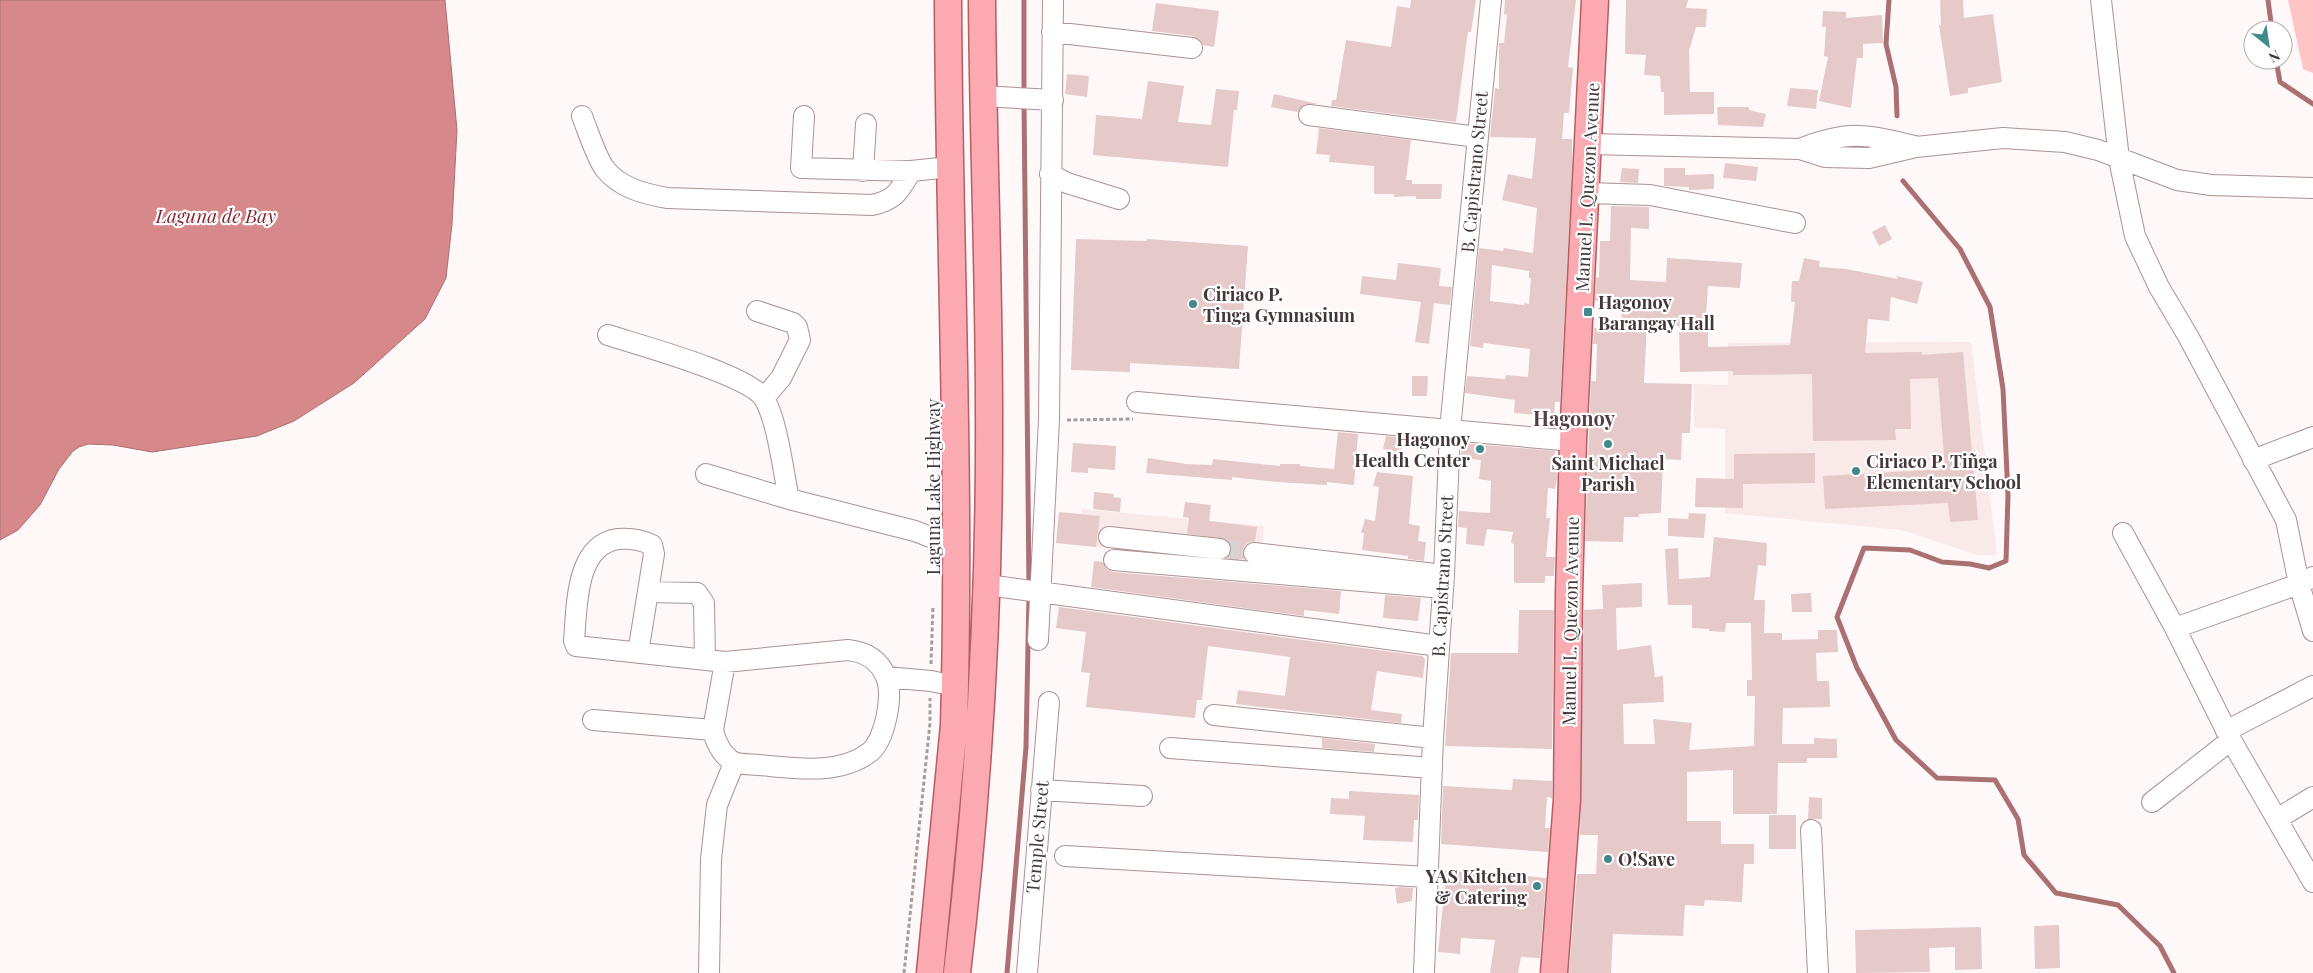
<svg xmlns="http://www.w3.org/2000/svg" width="2313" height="973" viewBox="0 0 2313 973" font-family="'Playfair Display',serif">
  <rect width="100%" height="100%" fill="#fef8f8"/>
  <path fill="#f9e9e9" d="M1971 342 1997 555H1977L1901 530 1725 513V429L1694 427V384L1728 385V343Z
    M1082 509 1264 526 1261 562 1078 545Z"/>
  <path fill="#ffc5c6" d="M2288 0H2313V73L2303 69Z"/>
  <path fill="#d6888b" stroke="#aa7072" d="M0 0H445L457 130 452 224 446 278 425 319 354 383 294 421 257 436 152 452 113 445 88 444 79 447 73 451 59 469 40 505 18 530 0 540Z"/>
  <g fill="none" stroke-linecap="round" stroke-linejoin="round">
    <path stroke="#aa7072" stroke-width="5" d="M1889 0 1886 44 1896 87 1897 116
      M2268 0 2272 30
      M2276 60 2280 82 2313 104
      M1024 93V0
      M1024 102 1029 586
      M1903 181 1960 249 1990 307 2003 389 2008 495 2006 561 1989 568 1970 564 1942 562 1910 550 1864 548 1837 617 1857 668 1896 740 1937 778 1995 780 2018 819 2024 855 2056 893 2118 905 2160 946 2174 973
      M1007 973 1026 747 1029 594"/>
  </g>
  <path fill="#e6c9c9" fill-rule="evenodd" d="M1411 0H1476L1471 32H1468L1456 122 1331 106 1332 100H1336L1346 40 1391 47 1397 6 1410 8Z
    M1505 0H1576L1568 67 1573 68 1569 113H1564L1562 139H1572V170L1560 402H1555L1554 416 1514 413 1515 400 1465 393 1467 376 1505 379 1506 375 1528 377 1530 349 1484 343 1483 348 1470 346 1479 248 1503 251 1504 248 1533 253 1537 208 1502 200 1508 174 1532 179 1536 138 1490 137 1495 88 1499 89V43H1504L1507 15 1504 14ZM1492 265 1529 271V278H1531L1529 304 1524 303V305L1490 301Z
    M1626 0H1688L1686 8 1707 9 1706 27H1696L1689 51 1690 92H1714V114L1664 115V92H1661L1660 76 1644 75 1646 55 1625 54Z
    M1940 0H1963L1964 18 1993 14 2002 82 1968 88V93L1950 96 1939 25H1941Z
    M1156 3 1219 11 1214 47 1203 45 1199 39 1193 36 1152 31Z
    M1823 11 1846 12V18L1882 15 1883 43 1863 44V58H1857L1851 108 1819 101 1828 57 1824 56 1826 27H1822Z
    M1067 74 1089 76 1087 97 1065 94Z
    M1148 81 1184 86 1178 122 1211 125 1216 89 1239 91 1237 110H1234L1228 167 1093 155 1096 115 1142 119Z
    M1790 88 1818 90 1816 109 1787 106Z
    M1274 94 1318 104H1305L1298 112 1286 110 1271 107Z
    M1717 107H1749V110L1766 114 1763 127 1718 125Z
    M1319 128 1411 140 1406 180H1412V184H1442L1441 199H1416V196L1394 197V194H1374V166L1329 162 1330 155 1316 154Z
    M1725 163 1758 167 1756 181 1723 178Z
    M1622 168 1639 169 1638 183 1620 182Z
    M1664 168H1685V175L1714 174V187L1713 189 1689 190V187L1664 186Z
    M1611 206 1649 207V229L1631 228 1630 280 1666 282 1667 258 1742 263 1740 288 1708 286 1705 330H1708V347L1790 345 1795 302H1791L1792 281H1799L1804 258 1820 261 1819 267 1846 269 1898 279 1896 276 1923 282 1917 304 1891 297 1889 321 1868 319 1865 353 1922 352V355L1963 352 1978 520 1950 522 1948 503 1825 509 1823 476 1945 469 1938 378 1910 379 1911 429H1895L1896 440 1813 441 1812 374 1733 375V371L1680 372 1679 326 1647 322 1644 383 1692 384 1690 433H1682L1681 460 1663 459 1661 513 1639 514V517H1624L1623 542 1585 541 1591 381H1596L1597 344H1593L1594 328 1621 331 1622 302 1595 301 1596 277 1599 278 1600 241H1610Z
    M1885 225 1892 239 1879 246 1872 232Z
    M1076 239 1146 241 1147 239 1248 246 1239 369 1130 363V372L1071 370Z
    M1398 263 1441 268 1439 286 1452 287 1450 305 1434 303 1429 344 1415 342 1421 302 1360 294 1362 276 1396 280Z
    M1412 376H1428L1427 396H1412Z
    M1338 432 1358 434 1354 485 1327 482V485L1277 482 1232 477V480L1146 473 1148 458 1186 464 1212 465 1213 459 1280 466V464H1300V466L1334 469Z
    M1386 436 1405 438 1401 453 1383 449Z
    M1073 443 1116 446 1115 470 1088 468V473L1071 472Z
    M1461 443 1555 451 1554 471H1557V478L1555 489 1548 488 1546 518H1550L1546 557H1555L1554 576H1545V583H1514V544L1511 543 1513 532 1487 529 1484 546 1466 544 1467 528 1458 527 1459 511 1490 513 1491 481 1479 479 1481 460 1461 458Z
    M1815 453V483L1743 484V508L1695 507 1696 478 1734 479V454Z
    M1377 472 1413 476 1409 524 1420 526 1418 541 1426 542 1424 561 1408 559V556L1362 550 1364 533H1361L1365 519 1375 521 1379 487 1373 486Z
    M1094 492 1114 494 1113 497 1121 498 1120 512 1093 509Z
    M1185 502 1211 505 1209 521 1257 527 1255 541 1249 542 1244 546 1242 552 1244 559 1228 558 1232 550 1227 539 1187 534 1189 518 1183 517Z
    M1059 512 1100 516 1096 547 1056 543Z
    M1689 513 1706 514 1704 538 1668 536V518L1688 519Z
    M1714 537 1767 543 1766 566 1758 565 1754 600H1765L1764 633H1782V640L1818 639V630H1837L1838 652 1816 653 1817 681H1829L1830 707 1783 708 1782 744H1814V738L1837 739V758H1807V763H1778L1777 814H1733V770L1687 772V821H1721V844H1754V864H1744L1742 902 1705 900 1704 906 1685 905 1683 936 1613 934 1611 973H1569L1577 874H1596L1598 835H1580L1584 610 1603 609 1602 585 1642 583V607L1616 608 1617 650 1651 645 1655 677 1663 676 1664 702 1623 704 1624 744H1655L1653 719 1692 723 1689 750 1754 746 1755 696H1747V680H1752L1751 623H1726L1725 632 1709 631V629L1692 628V605H1668L1665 549 1678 548 1679 579 1710 577Z
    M1094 561 1103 562 1107 569 1113 572 1341 591 1339 614 1304 610V616L1091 587Z
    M1811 593 1812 612H1792L1791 594Z
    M1385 595 1421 598 1418 621 1383 618Z
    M1059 607 1422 656 1425 659 1423 678 1377 671 1371 710 1402 714 1401 723 1236 704 1238 690 1285 696 1290 657 1208 646 1202 700H1197L1195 718 1086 707 1090 673 1081 672 1086 632 1056 628Z
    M1519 610H1554L1552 749 1445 746 1451 653H1518Z
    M1322 738 1375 744 1374 752 1322 748Z
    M1513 779 1552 781V798L1547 797 1545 828H1550L1548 852 1441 844 1443 786 1512 790Z
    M1349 791 1419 795 1418 820H1414L1413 842 1363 840 1365 816 1330 814 1331 798 1349 799Z
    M1809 797 1822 798V819H1808Z
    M1769 815H1796V849H1769Z
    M1440 870 1464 872 1465 870 1546 878 1540 958 1521 957 1518 973H1490L1495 940 1461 938 1460 954 1438 952 1445 885 1439 884Z
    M1401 887 1413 888 1412 901 1397 904 1395 888Z
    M2059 925 2060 968 2035 969 2034 926Z
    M1981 927 1982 969 1955 970V947L1929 948 1930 972 1856 973 1855 930Z"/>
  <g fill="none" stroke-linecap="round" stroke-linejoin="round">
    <path stroke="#d9d1d2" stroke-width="20" stroke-dasharray="20 10" stroke-linecap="butt" d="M1220 549 1254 553"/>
    <defs>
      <path id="minor" d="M2101 0 2119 159 2135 236 2159 287 2188 336 2286 520 2299 584 2313 631
        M1052 32 1192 48
        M982 96 1053 100
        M1309 115 1477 137
        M582 116C588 131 596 157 605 169 620 188 645 194 667 198L872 205C896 200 899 191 911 171L950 167
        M804 116 801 168 911 171
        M1589 144 1800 149 1825 157 1869 158 1916 147 2003 138 2065 142 2098 150 2177 180 2211 185 2313 188
        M1800 149C1848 130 1866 134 1914 146
        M863 171 866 124
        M1050 174 1067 183 1119 199
        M1587 193 1650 195 1795 223
        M757 311 793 323 797 327 800 340 781 378 764 398
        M608 335C638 345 752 375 765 400 778 424 783 471 789 499
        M1137 402 1573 441
        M2253 460 2313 437
        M706 474 789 499 915 531 933 538 957 540
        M2123 533 2175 628 2231 740 2313 882
        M1109 537 1220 549
        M1254 553 1444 575
        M1114 560 1443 588
        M987 585 1439 646
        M648 592 697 593 704 603 705 659
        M2175 628 2299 584 2313 577
        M1038 640 1049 419 1053 0
        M638 653 654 554 652 545C642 540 630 538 618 539 575 545 577 607 574 641L576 646 725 662 848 650C865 652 879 659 886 677 894 694 885 740 870 752 839 776 794 768 759 765 751 764 738 765 732 761 722 755 715 741 713 730L725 662
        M886 677 931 681 955 686
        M1214 715 1433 738
        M593 720 713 730
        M2226 731 2313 686
        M1170 748 1432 768
        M1041 790 1142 796
        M2152 802 2231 740
        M2277 819 2313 797
        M1811 830 1818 973
        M1065 856 1428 877
        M709 973 711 859 717 805 734 763
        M1027 973 1049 702
        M1424 973 1433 738 1444 575 1450 430 1491 0"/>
      <path id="major" d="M930 973 954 725C961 483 949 242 948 0
        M957 973C979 787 990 598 989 411 989 274 983 137 982 0
        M1554 973 1567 800 1569 594 1573 441 1595 0"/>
    </defs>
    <use href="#minor" stroke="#ad9292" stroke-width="22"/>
    <use href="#major" stroke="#b75d64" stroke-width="29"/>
    <path stroke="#a59d9d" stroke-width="3" stroke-dasharray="4 2.5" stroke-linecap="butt" d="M1067 420 1133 419
      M931 664 933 606
      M904 973 930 723V698"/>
    <use href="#minor" stroke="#fff" stroke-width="20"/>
    <use href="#major" stroke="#faaab0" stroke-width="26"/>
  </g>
  <g fill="#41898a" stroke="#fff" stroke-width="2">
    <circle cx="1193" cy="304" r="5"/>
    <rect x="1583" y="307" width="10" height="10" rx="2.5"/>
    <circle cx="1608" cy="444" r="5"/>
    <circle cx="1480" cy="449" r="5"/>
    <circle cx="1856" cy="471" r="5"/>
    <circle cx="1608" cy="859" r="5"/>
    <circle cx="1537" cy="886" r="5"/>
  </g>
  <g text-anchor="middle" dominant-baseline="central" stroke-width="4.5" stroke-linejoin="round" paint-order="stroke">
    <g font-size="18" fill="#433738" stroke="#fff">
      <text transform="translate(1474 172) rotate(-85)">B. Capistrano Street</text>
      <text transform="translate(1587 187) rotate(-87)">Manuel L. Quezon Avenue</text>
      <text transform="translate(933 487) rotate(-90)">Laguna Lake Highway</text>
      <text transform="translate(1442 576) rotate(-87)">B. Capistrano Street</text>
      <text transform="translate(1570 621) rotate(-89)">Manuel L. Quezon Avenue</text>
      <text transform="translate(1037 837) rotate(-85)">Temple Street</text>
    </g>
    <g font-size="18" font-weight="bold" fill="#433738" stroke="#fff" text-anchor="start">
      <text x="1203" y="294">Ciriaco P.<tspan x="1203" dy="21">Tinga Gymnasium</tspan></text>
      <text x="1598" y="302">Hagonoy<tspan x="1598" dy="21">Barangay Hall</tspan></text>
      <text x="1470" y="439" text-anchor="end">Hagonoy<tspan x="1470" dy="21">Health Center</tspan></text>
      <text x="1866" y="461">Ciriaco P. Tiñga<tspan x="1866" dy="21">Elementary School</tspan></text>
      <text x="1608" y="463" text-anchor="middle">Saint Michael<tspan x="1608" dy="21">Parish</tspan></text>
      <text x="1618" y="859">O!Save</text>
      <text x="1527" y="876" text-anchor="end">YAS Kitchen<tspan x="1527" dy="21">&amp; Catering</tspan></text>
    </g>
    <g font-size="19" font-style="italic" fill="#852834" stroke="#fff">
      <text x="216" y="215">Laguna de Bay</text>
    </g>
    <g font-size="20" font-weight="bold" fill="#563f40" stroke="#fff">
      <text x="1574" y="417">Hagonoy</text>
    </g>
  </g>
  <g transform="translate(2268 45) rotate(150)"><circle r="24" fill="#ffffff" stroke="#b4afaf"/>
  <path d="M0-4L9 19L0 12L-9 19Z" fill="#41898a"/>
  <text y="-8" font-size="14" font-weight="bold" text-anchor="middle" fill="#433738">N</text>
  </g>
</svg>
